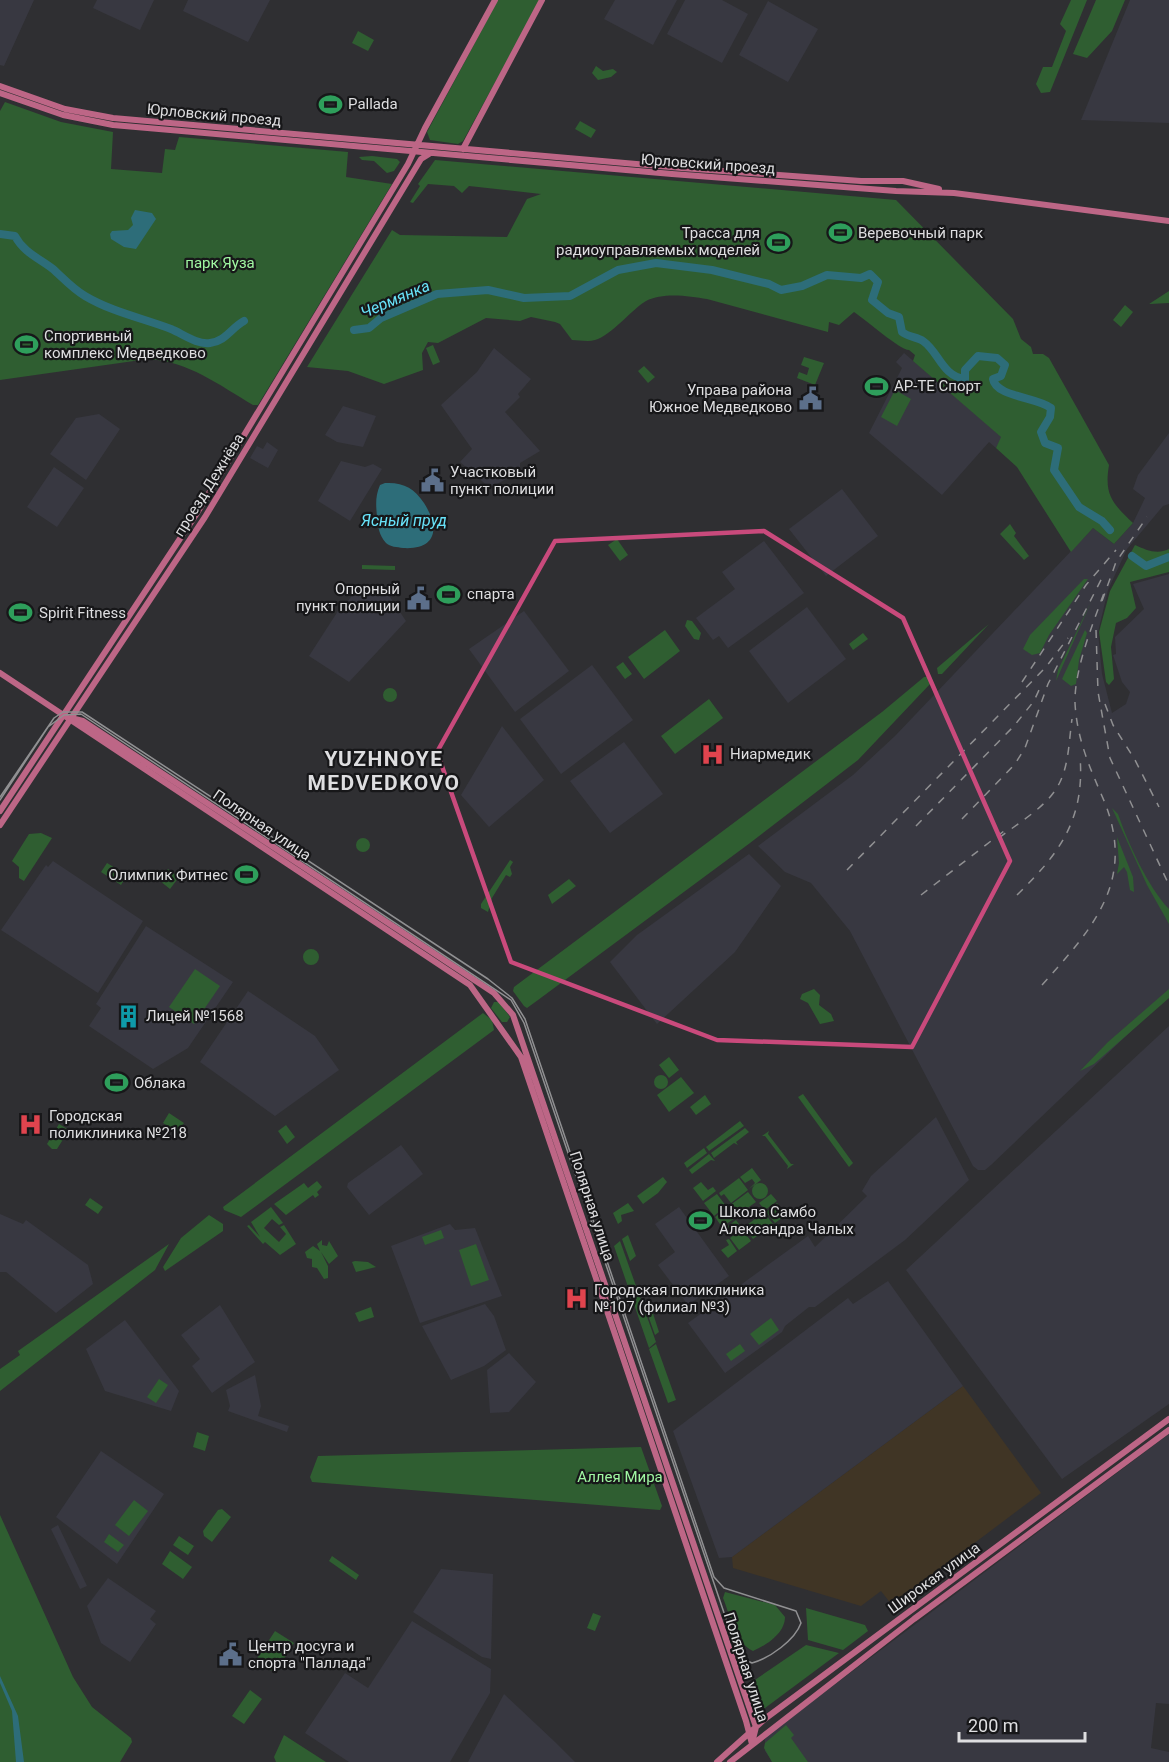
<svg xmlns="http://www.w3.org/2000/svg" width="1169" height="1762" viewBox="0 0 1169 1762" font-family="Roboto,sans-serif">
  <rect width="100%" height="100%" fill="#2f2f32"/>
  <path fill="#403525" d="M963 1386 1041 1493 892 1605 881 1591 861 1606 733 1568 732 1557Z"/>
  <path fill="#383841" d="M0 0H34L4 66 0 65Z
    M97 0H154L140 30 93 8Z
    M188 0H270L248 42 183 11Z
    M615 0H677L653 45 604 19Z
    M685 0H722L748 14 722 63 667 34Z
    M1130 0H1169V123L1081 120Z
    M768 1 818 29 788 82 739 55Z
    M494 348 531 379 518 394 520 397 505 412 540 451 520 463V471L490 488 460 462 472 449 441 405 477 372Z
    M904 353 1002 437 996 448 989 442 942 495 869 433 902 368 896 362Z
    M343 406 376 416 363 447 337 442 325 435Z
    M99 414 120 429 86 480 50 454 76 418Z
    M1169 433V504L1163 506 1127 549 1108 590 1098 632 1102 674 1112 713 1126 704 1130 692 1122 682 1113 655 1116 654 1115 637 1144 609 1133 584 1169 574V995L991 1165 985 1170H978L973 1166 850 931 811 883 785 872 758 846 853 775 895 736 1093 528 1114 544 1133 523 1145 498 1133 489 1138 475Z
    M267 442 278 450 268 468 250 458 257 446 263 449Z
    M341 461 365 467 373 464 382 469 350 521 318 501Z
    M54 467 84 488 57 527 27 507Z
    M842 489 878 536 826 576 789 529Z
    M764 541 804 593 728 648 719 636 713 640 696 618 735 589 722 572Z
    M386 591 406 621 349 682 309 656 338 611H341L353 594Z
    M807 607 846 659 788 703 749 651Z
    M524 611 569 671 515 712 469 649Z
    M592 665 633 720 561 774 520 719Z
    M502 726 544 780 489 827 461 795Z
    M624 742 663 794 610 833 570 781Z
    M749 854 781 886 735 952 657 1024 610 962 637 935Z
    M53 861 143 921 98 993 1 930 46 865 48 867Z
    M146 926 233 982 188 1048 153 1069 89 1026 101 1008 96 1004Z
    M248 991 315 1036 339 1070 275 1116 200 1062Z
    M1169 1026V1404L1062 1479 906 1270Z
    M936 1117 969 1180 905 1240 815 1307H809L785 1326 782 1332 725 1373 688 1323 808 1236 815 1247 867 1196 862 1191 871 1176Z
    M401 1145 423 1174 369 1215 347 1187 348 1183Z
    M679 1207 729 1276 688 1305 658 1265 675 1252 655 1224Z
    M0 1214 23 1224 26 1220 88 1265 93 1284 56 1313 6 1272H0Z
    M450 1224 455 1230 475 1228 502 1296 420 1323 391 1246Z
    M888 1281 963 1386 732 1557 719 1558 673 1431 848 1298 853 1304Z
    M485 1304 494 1316 506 1350 484 1366 451 1380 422 1326Z
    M220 1305 255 1362 212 1393 192 1366 200 1359 181 1335Z
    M125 1320 179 1391 171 1411 105 1391 86 1349Z
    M509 1353 536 1382 509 1412 490 1413 487 1370Z
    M255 1375 261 1406 258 1416 289 1426 287 1432 228 1411 230 1406 226 1390Z
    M1169 1434V1704L1156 1703 1151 1748 1169 1752V1762H773L765 1751V1739L770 1733Z
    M101 1451 164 1494 117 1564 56 1517Z
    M58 1525 87 1586 80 1589 51 1529Z
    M441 1569 493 1574 491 1659 482 1657 413 1612Z
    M108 1578 156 1611 150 1619 156 1624 130 1662 101 1643 87 1606Z
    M412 1621 491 1669 490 1693 450 1762H349L305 1733 345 1673 368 1688Z
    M504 1694 555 1742 575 1762H468Z"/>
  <path fill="#2f5e31" d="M498 0H540L463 141 458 144 430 140 427 132Z
    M1071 0H1087L1050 92 1041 93 1036 84 1043 67H1052L1066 31 1060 24Z
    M1096 0H1125L1112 31 1087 58 1073 54Z
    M358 31 374 40 368 51 352 43Z
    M596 66 603 71 613 69 617 72 611 77 598 80 592 73Z
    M5 102 61 122 113 132 111 169 162 173 165 149 175 150 179 137 348 152 346 177 392 184 258 405H253C219 385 188 361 148 359L0 380V111Z
    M580 121 596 130 591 138 575 129Z
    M372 156 397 159 400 162 394 171 387 173 374 161 362 160 359 157Z
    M435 160 896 200 1013 319 1021 339 1031 347 1033 354H1043L1049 358 1109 465C1104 495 1112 503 1133 523L1114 544 1093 528 1071 552 1017 467 996 448 1001 437 913 361 915 355 909 350C900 350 866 320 854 312L839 325 829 322 828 332 707 299C689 296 663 292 646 301 632 309 611 336 595 340 588 342 579 340 572 340L560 324 555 322 531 317 520 321 486 318 438 343 428 342 422 353 423 370 384 384 348 371 307 367 392 230 400 235 507 237 527 199 541 194 469 186 462 193 454 186 428 184 413 203 410 202 420 186 418 184Z
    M1169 291V303L1149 304Z
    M1125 305 1133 312 1121 327 1113 320Z
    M433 345 440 362 433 365 426 348Z
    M804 357 824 363 815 385 797 378 799 372 807 375 809 368 801 365Z
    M644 366 655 377 648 383 638 371Z
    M895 390 911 399 897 426 881 417Z
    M1010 524 1016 533 1014 536 1029 556 1024 560 1000 534Z
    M617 539 628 555 620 561 608 545Z
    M1135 545C1146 550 1157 555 1169 549V572L1130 582 1136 608 1127 618 1116 623 1111 647 1114 679 1109 685 1106 682 1099 632 1110 591Z
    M362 565 395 566V570L362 569Z
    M1084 579H1088L1049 635 1040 653 1032 655 1023 649 1030 635Z
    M1091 602 1056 681 1058 670Z
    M687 620 692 621 701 633 699 640 694 639 685 626Z
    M989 624 942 674H938L937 668Z
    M665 630 680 651 644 679 628 657Z
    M1085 630 1087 633 1079 660 1076 684 1071 686 1062 679Z
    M863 633 868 639 853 650 849 644Z
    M623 662 632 674 625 679 616 667Z
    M924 677H930L931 683 858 760 750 843 538 1000 527 1008 524 1006 513 991 514 987 882 712Z
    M383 695a7 7 0 1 1 14 0a7 7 0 1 1-14 0Z
    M709 699 723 718 675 754 661 736Z
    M1112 808 1118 814C1128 843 1148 887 1169 909V924L1147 885Z
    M41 833 52 838 24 881 19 878V867L12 861 29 834Z
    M1117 837 1133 877 1134 892 1130 890 1127 872 1124 867 1117 874 1119 863Z
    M356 845a7 7 0 1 1 14 0a7 7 0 1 1-14 0Z
    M510 860 513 862 510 867 512 874 510 877 506 875 492 898 488 912 481 908V904Z
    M107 863 127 875 121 885 101 872Z
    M168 869 179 877 170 889 155 877 158 872 163 876Z
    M569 879 576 886 552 904 548 895Z
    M303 957a8 8 0 1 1 16 0a8 8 0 1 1-16 0Z
    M195 969 220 986 194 1024 169 1007Z
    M814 989 820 995 819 1005 831 1014 834 1021 820 1024 808 1003 800 999 802 994Z
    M1169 989V998L1094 1064 1080 1071 1108 1042Z
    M494 1002H499L510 1017 507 1022H502L491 1008Z
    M483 1013 492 1020 494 1030 241 1217 224 1210 223 1207Z
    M669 1057 679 1070 669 1078 659 1065Z
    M654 1082a7 7 0 1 1 14 0a7 7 0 1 1-14 0Z
    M681 1077 694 1093 669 1112 657 1095Z
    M803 1094 853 1163 849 1167 798 1097Z
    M705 1095 711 1104 696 1115 690 1107Z
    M169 1113 184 1123 177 1133 163 1123Z
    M740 1121 744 1126 709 1151 706 1147Z
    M59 1124 69 1130 57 1149H52L47 1144Z
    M286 1125 295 1137 287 1144 278 1131Z
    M745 1128 749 1132 736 1142 738 1145 734 1143 714 1158 711 1153Z
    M769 1131 768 1134 791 1164H794L787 1169 788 1166 765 1136H762Z
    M704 1148 707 1153 687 1168 684 1163Z
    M709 1154 715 1161 711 1160 692 1174 689 1170Z
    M752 1168 761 1180 749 1189 755 1183 752 1179 745 1183 740 1177Z
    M663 1177 667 1182 658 1193 643 1204 637 1196Z
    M739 1178 748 1190 731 1203 724 1194 721 1196 719 1193Z
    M317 1181 322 1187 317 1192 319 1195 315 1198 313 1195 286 1215 274 1204 304 1183 308 1188Z
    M701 1182 708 1190 713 1187 716 1191 703 1201 693 1188Z
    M752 1191a8 8 0 1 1 16 0a8 8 0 1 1-16 0Z
    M748 1192 756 1202 736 1216 729 1206Z
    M717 1194 726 1206 714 1216 704 1203Z
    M771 1194 777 1201 765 1210 759 1203Z
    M90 1198 103 1207 98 1214 85 1205Z
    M628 1203 634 1211 621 1215 622 1221 618 1224 613 1213Z
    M777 1203 786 1215 775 1223 766 1212Z
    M271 1207 283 1223 279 1225 272 1219 264 1228 279 1242 286 1234 280 1227 284 1225 296 1244 280 1255 265 1242 263 1244 247 1226 249 1225 260 1237 251 1222Z
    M727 1208 735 1218 722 1227 715 1217Z
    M762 1214 764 1217 766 1215 773 1224 753 1239 744 1227Z
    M209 1215 223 1224V1231L165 1271 163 1267 181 1238Z
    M736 1220 741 1227 729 1236 724 1229Z
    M742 1229 751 1241 739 1250 730 1238Z
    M441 1230 444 1238 425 1245 422 1237Z
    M628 1235 636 1256 630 1261 622 1239Z
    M729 1239 737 1251 728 1258 721 1250 729 1245 726 1240Z
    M322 1240V1245L327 1246 329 1241 338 1256 329 1264 321 1252 328 1266V1278L324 1279 317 1268 312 1267V1259L307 1258 305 1252 313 1246 320 1251 317 1244Z
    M620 1241 656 1342 649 1348 614 1246Z
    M169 1244 155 1270 0 1391V1369L20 1355 18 1351Z
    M476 1244 489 1280 471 1286 459 1250Z
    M355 1261 368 1262 376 1267 356 1272 352 1262Z
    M649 1301 659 1332 655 1335 644 1304Z
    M371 1307 374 1317 359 1322 355 1313Z
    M771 1318 779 1330 759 1345 750 1334Z
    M656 1344 676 1400 668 1403 649 1349Z
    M740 1344 745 1351 731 1361 726 1354Z
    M159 1379 168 1385 156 1403 147 1397Z
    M197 1432 209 1436 205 1451 193 1447Z
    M641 1447 662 1506 660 1510 312 1482 310 1477 318 1456Z
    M134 1500 148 1511 129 1536 115 1525Z
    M222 1509 231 1517 212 1542 204 1536 203 1531 218 1510Z
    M0 1515 73 1677 92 1707 131 1738 132 1742 120 1762H0Z
    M109 1534 124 1545 118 1552 104 1542Z
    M179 1536 194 1546 188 1555 173 1545Z
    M170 1551 192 1567 183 1579 162 1564Z
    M332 1556 359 1575 356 1580 329 1561Z
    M725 1592 775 1605 785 1617C785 1633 767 1645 753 1651 735 1643 730 1615 723 1598Z
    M806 1608 865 1625 868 1631 843 1650 808 1640Z
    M593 1613 601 1616 595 1631 587 1628Z
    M275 1631 294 1643 275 1673 256 1660Z
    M806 1645 839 1653 761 1711 753 1699 749 1684Z
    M250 1690 262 1699 244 1724 232 1716Z
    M786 1725 794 1735 791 1738 808 1762H772L764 1748 765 1743Z
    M284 1735 326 1762H276L274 1757Z"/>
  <path fill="#2d6d79" d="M135 210 152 213 156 219 136 249 124 247 111 239 110 234 112 231 128 230 133 225 131 218Z
    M385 483C403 482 414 488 424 503 440 528 437 550 403 548 397 547 390 547 386 543 379 535 378 527 377 517 376 505 375 497 380 485Z
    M0 1676 18 1716 24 1762H16L12 1711 0 1683Z"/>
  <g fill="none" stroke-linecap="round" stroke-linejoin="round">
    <path stroke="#2d6d79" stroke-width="8" d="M0 234 15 236C24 253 39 258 53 269 63 278 73 289 85 296 112 312 142 318 171 329 183 334 197 345 210 343 226 341 231 328 244 321
      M354 330 369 328 381 318 437 294 488 290 524 298 570 296 618 270 656 263 712 270 769 284 781 290 802 286 827 275 861 278 870 274 878 282 872 300 888 313 899 317 902 332C908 337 917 337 923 341 939 352 942 376 965 379V370L978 356 997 358 1005 365 1001 376 993 379C996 397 1037 397 1051 408L1050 417 1041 432 1045 443 1058 448 1054 470 1079 507 1102 521 1110 530
      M1132 556 1146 566 1169 557"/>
    <path stroke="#bd6686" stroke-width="6" d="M0 86 65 109 113 118 682 168 861 181H903L939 189
      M0 93 63 115 113 125 672 174 896 191 954 193 1169 221
      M463 149 542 0
      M0 673 470 985 521 1057 746 1721 752 1744
      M71 718 83 721 494 993 513 1015 756 1727 752 1743
      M0 811 197 513 408 164 425 128 495 0
      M0 825 205 517 421 159 429 154
      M717 1762 766 1718 1169 1419
      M730 1762 914 1619 1169 1430"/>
    <path stroke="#909092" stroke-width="1.5" d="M0 797 54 718 63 712H82L488 979 512 998 525 1019 714 1577 724 1588 796 1611 801 1623C795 1640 770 1658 752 1663L739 1657 524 1023 511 1000 81 714 64 715 48 727 0 800"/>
    <path stroke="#909092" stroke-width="1.5" stroke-dasharray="8 8" stroke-linecap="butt" d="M1102 601 1116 562 1147 517
      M1096 630 1098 692 1110 758 1169 885
      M1022 682 1086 585 1116 550
      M1105 704 1113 725 1135 760 1159 807
      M962 819 1015 764 1025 748 1048 684 1104 574
      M916 826 1014 726 1034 701 1039 690
      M999 838C1018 823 1048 806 1059 784 1069 765 1069 740 1072 719
      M847 870 1046 667 1068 638
      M921 895 1004 831
      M1017 895C1060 853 1085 819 1080 756
      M1042 985C1091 930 1136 883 1105 803 1091 770 1077 741 1075 703 1074 671 1093 623 1104 593"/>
  </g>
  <path fill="none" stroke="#c94a7c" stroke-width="4.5" stroke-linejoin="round" d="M764 531 903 618 1010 861 912 1047 717 1040 511 962 437 752 555 541Z"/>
  <defs>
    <symbol id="stadium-bare" viewBox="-9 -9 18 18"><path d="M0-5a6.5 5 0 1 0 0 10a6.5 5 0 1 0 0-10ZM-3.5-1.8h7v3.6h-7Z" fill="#2e9e5b" stroke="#171719" stroke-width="2.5" paint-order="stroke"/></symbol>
    <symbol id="civic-bare" viewBox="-9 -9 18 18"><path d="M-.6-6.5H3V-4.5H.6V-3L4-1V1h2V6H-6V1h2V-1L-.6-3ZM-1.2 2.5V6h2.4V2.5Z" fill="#5c6f8a" stroke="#171719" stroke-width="2.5" paint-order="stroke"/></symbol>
    <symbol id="hospital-bare" viewBox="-9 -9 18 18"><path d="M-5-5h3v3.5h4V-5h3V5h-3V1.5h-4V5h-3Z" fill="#e0444e" stroke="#171719" stroke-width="2.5" paint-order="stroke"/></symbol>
    <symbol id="building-bare" viewBox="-9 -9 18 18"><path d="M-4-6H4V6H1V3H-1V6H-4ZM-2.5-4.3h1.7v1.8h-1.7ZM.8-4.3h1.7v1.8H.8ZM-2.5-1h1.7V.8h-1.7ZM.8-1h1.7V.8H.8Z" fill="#0f9aa8" stroke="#171719" stroke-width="2.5" paint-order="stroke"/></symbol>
  </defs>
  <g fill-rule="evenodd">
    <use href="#stadium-bare" x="314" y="88" width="33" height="33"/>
    <use href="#stadium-bare" x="824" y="216" width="33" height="33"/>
    <use href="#stadium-bare" x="762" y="226" width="33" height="33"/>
    <use href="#stadium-bare" x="10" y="328" width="33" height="33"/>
    <use href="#stadium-bare" x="860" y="370" width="33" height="33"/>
    <use href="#civic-bare" x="794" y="382" width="33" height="33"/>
    <use href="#civic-bare" x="416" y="464" width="33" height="33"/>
    <use href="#stadium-bare" x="432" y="578" width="33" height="33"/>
    <use href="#civic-bare" x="402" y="582" width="33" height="33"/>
    <use href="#stadium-bare" x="4" y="596" width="33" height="33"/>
    <use href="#hospital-bare" x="696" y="738" width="33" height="33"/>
    <use href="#stadium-bare" x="230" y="858" width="33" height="33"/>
    <use href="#building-bare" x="112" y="1000" width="33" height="33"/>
    <use href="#stadium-bare" x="100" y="1066" width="33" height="33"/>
    <use href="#hospital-bare" x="14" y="1108" width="33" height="33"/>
    <use href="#stadium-bare" x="684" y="1204" width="33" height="33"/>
    <use href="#hospital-bare" x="560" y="1282" width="33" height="33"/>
    <use href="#civic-bare" x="214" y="1638" width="33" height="33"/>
  </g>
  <g text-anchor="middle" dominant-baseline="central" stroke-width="4.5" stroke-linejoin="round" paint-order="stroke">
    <g font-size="15" fill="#dedee0" stroke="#171719" text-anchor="start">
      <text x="348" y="104">Pallada</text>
      <text x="760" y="233" text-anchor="end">Трасса для<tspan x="760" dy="17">радиоуправляемых моделей</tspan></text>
      <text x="858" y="233">Веревочный парк</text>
      <text x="44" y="336">Спортивный<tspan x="44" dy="17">комплекс Медведково</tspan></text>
      <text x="894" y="386">АР-ТЕ Спорт</text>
      <text x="792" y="390" text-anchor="end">Управа района<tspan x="792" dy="17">Южное Медведково</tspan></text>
      <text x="450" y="472">Участковый<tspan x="450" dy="17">пункт полиции</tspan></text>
      <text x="400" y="589" text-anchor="end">Опорный<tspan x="400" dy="17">пункт полиции</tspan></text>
      <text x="467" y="594">спарта</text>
      <text x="39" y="613">Spirit Fitness</text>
      <text x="730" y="754">Ниармедик</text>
      <text x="228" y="875" text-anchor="end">Олимпик Фитнес</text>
      <text x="146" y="1016">Лицей №1568</text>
      <text x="134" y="1083">Облака</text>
      <text x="49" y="1116">Городская<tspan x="49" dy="17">поликлиника №218</tspan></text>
      <text x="719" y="1212">Школа Самбо<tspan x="719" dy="17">Александра Чалых</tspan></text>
      <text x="594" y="1290">Городская поликлиника<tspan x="594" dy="17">№107 (филиал №3)</tspan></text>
      <text x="248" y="1646">Центр досуга и<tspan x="248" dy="17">спорта "Паллада"</tspan></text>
    </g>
    <g font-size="15" fill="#dedee0" stroke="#171719">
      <text transform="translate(214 115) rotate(5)">Юрловский проезд</text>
      <text transform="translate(708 164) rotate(4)">Юрловский проезд</text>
      <text transform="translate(209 485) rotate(-58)">проезд Дежнёва</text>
      <text transform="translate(262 825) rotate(34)">Полярная улица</text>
      <text transform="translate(592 1206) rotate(72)">Полярная улица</text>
      <text transform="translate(934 1578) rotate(-36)">Широкая улица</text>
      <text transform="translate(746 1667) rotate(72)">Полярная улица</text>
    </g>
    <g font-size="15" fill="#a0f7a2" stroke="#171719">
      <text x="220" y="263">парк Яуза</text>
      <text x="620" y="1477">Аллея Мира</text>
    </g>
    <g font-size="16" font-style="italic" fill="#68e3f9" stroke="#171719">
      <text transform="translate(395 299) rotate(-23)">Чермянка</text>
      <text x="404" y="520">Ясный пруд</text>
    </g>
    <g font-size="21" font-weight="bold" letter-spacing="1.5" fill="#dedee0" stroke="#171719">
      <text x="384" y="759">YUZHNOYE<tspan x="384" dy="24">MEDVEDKOVO</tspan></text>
    </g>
  </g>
  <path d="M959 1732v9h126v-9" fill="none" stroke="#dedee0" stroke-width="3"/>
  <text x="968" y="1732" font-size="18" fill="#dedee0" stroke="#171719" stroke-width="4.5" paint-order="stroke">200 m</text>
</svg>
